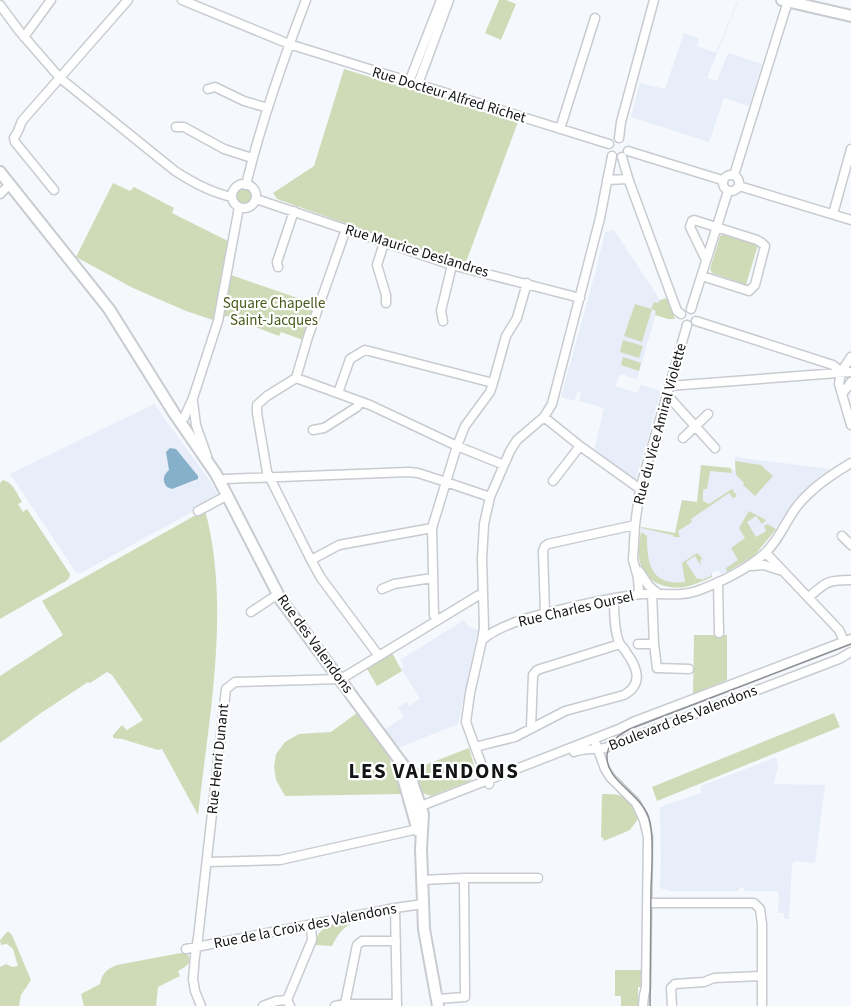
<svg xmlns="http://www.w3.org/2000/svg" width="851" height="1006" viewBox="0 0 851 1006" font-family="'Source Sans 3',sans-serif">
  <rect width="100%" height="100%" fill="#f5f8fd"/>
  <path fill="#e7edf9" d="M737 2H738L707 78 717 81 728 53 762 64 749 106 724 98 709 142 631 117 640 83 665 89 684 33 699 39 697 46 716 53Z
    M614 230 660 300 637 379 620 374 615 386 637 393 641 385 661 391 636 479 633 481 594 451 604 408 579 401 581 392 578 391 574 401 561 397 596 270 605 232Z
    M154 404 208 478 219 497 81 573 76 572 10 474Z
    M735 457 831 469 819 477 797 497 768 540 751 558 731 570 721 574 718 570 712 573V577L689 586 670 587 654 583 650 579 641 567 639 562 638 551 641 527 675 533 682 500 697 502 701 465 735 470Z
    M464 620 469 627 478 630 458 724 398 748 385 729 404 717 398 707 407 702 409 706 420 699 401 668 404 666 400 660Z
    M774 758H776L778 765 774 784 825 785 815 863 796 861 792 863 789 919H784V913H778L779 895 777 891H745L743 887 740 888 738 891H670L660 888 661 861 660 807 701 793V786Z"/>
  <path fill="#cfdbb7" d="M499 0H506L516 4 501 40 485 33Z
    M344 69 518 122 466 262 426 252 277 199 273 193 314 166Z
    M113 183 130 191 134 187 174 208 172 213 228 241 213 320 186 311 133 288 76 257Z
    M235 196a9 9 0 1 1 18 0a9 9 0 1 1-18 0Z
    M724 234 758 245 746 285 712 273 710 269 720 236Z
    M231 275 315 304 303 340 281 332 279 336 227 316 223 317Z
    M667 298 675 319H668L655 315 656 311 652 309 642 342 624 336 635 304 651 309 654 302 658 303 660 300Z
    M623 340 643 346 639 358 620 352Z
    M623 357 641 363 639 371 621 365Z
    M735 461 761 465 773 476 755 496 743 485 744 483 736 475Z
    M701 465 731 468 732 473 710 471 707 489H703V501L709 504 732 489 737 496 733 498 729 493 691 519 692 522 678 531 680 537H674L673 535 641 528V527L675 533 682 500 697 502Z
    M3 480C13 482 17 494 22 502L18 504 23 512 27 509 70 574 69 578 66 581 0 619V483Z
    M205 510C231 607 209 716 198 815L162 749 158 750 122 739 113 738V735L122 725 127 730 143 720 112 675 107 672 90 683 88 682 41 713 0 743V676L63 635 42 601Z
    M749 511 766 520 762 524 756 516 747 522 756 537 766 531 764 526 767 524 776 529 754 556 727 572 726 568 738 560 731 548 745 538 739 528Z
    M641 532 647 536C647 563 650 586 685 582L682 563 697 553 702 558 700 562 701 566 695 556 686 562 697 579 699 578 701 580 711 576 712 573V577C703 581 694 585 685 587 663 590 641 580 639 556 638 548 640 540 641 532Z
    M694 635H727V680L693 694Z
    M392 653 402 671 377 686 367 669Z
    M358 712 387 752 404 794 285 796 276 780 274 767 276 754 285 742 299 734 331 732Z
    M834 713 840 727 657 801 652 787Z
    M469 748 476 772 470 781 431 796 423 793 412 770Z
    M602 794C626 794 629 796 638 819L630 830 604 841 603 838 601 837Z
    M358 919C345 926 338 933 332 946L314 945C321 921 336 923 358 919Z
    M8 931 12 935 31 980 21 995 19 1006H0V967L6 964 12 967 18 966 13 949 7 944 1 945 0 940Z
    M186 952 189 957V963L185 967 178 971 180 976 158 987 156 1006H84L81 994 100 984C102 973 107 969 117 965Z
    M615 970H641V987H638V1006H621V996H615Z"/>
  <path fill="#86b0ca" d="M170 448 176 449 198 476V479L195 480 172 489 167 487C162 481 163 475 169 470L166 452Z"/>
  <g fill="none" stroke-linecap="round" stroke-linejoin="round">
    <defs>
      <path id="minor" d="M182 0 289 44 609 144
        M0 5 20 32 60 78 175 171C192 182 212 193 232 197
        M24 37 51 0
        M409 82 441 0
        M418 84 449 0
        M208 89 215 87 244 101 268 108
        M176 127H184L224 149 252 158
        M560 129 595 18
        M619 138 621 122 654 0
        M628 151 722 180
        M622 157 629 181 677 311 681 314
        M723 183a8 8 0 1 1 16 0a8 8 0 1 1-16 0Z
        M734 175 788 1
        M607 180 628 179
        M232 196a12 12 0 1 1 24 0a12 12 0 1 1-24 0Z
        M246 185C261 122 283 60 306 0
        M739 186 851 220
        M54 190 15 142 14 138 18 131 22 121 128 0
        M0 194 5 189
        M256 199 452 265 580 298
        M833 214 851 149
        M346 229 308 337 296 378 267 396 257 405V413L267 472 311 560 321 578 379 656
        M384 243 377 265 386 295V303
        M278 267 277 262 294 211
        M702 276 749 291 755 285 765 246 762 243 757 240 694 220 692 221 690 227 706 260
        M691 309 728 191
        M443 321 441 311 452 265
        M696 321 833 365 841 372
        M851 357 841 372 839 384 851 425
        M296 378 370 405 457 446 465 426 490 392 493 383 506 336 517 318 527 283
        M669 386 851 372
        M338 393 350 359 365 350 493 383
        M843 393 851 382
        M667 395 715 448
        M193 402 196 425 207 456
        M544 417 580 446 640 489
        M180 422 184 418 193 398 218 321 239 207
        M313 430 324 428 357 407 360 402
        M683 438 708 414
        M220 481 225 479 409 472 418 473 446 482 432 528 434 615 437 620
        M553 481 580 446
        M490 497 446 482 457 446 504 465
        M198 511 228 495
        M842 536 851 545
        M766 553 839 630 844 641
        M311 560 339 545 432 528
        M751 566 764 565 779 570
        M639 571 649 586 659 594
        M718 582 719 633
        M382 589 394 584 432 578
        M652 593 654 644 657 668 689 669
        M639 594 638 578 633 560 635 525 640 489 687 325
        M809 597C826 582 827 580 851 580
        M251 612 278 594
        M545 613 543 551 545 546 548 544 635 525
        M482 640C504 621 547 613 576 606 598 601 620 596 643 594 661 593 679 597 697 591 721 582 745 571 764 554 779 541 786 520 798 505 813 487 831 475 851 463
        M638 644H654
        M531 728 533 675 537 670 620 644
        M596 744 605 769 610 777 636 803 644 820 648 837 646 988 644 995 643 1006
        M475 747 515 737 565 711 624 695C644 684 637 667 626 652 625 649 622 647 620 644 614 633 614 611 614 598
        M574 752C585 748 595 750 605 748L839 659 851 652
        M489 784 475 747 466 722 470 693 482 640 484 628 482 559 484 524 490 497 510 451 517 440 544 417 552 404 600 218 612 156
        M416 809 421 806 619 729 633 722 851 639
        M207 862 280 860 418 829
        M422 880 464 878H538
        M648 903H754L760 909 762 924V1006
        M395 908 397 1006
        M186 949 395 908 423 904
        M437 999 465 997 464 878
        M345 1004 357 945 362 941H396
        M201 1006 195 991 193 979 195 956 198 938 226 689 235 682 341 679 479 595H483
        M263 1006 276 1001 287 1000
        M290 1006 287 1000 312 940 311 925
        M335 1006 345 1004H397
        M672 1006 671 988 675 984 704 982 714 978 761 976"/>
      <path id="major" d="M782 0 851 16
        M0 172 109 309 174 413 216 474 281 600 409 773 423 814 421 849 424 929 438 1006
        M402 774 418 831"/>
    </defs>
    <use href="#minor" stroke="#c8cbd0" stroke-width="11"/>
    <use href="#major" stroke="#c8cbd0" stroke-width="14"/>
    <use href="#minor" stroke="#fff" stroke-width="8"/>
    <use href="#major" stroke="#fff" stroke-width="10"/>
    <path stroke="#8e9094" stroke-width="1.5" d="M650 1006C650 966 651 926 651 886 652 866 654 842 650 822 644 793 605 783 607 755 609 741 619 735 630 729L851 644"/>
  </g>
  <g text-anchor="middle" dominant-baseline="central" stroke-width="4.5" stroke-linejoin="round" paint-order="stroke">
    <g font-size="15" fill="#131416" stroke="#fff">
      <text transform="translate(449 95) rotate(17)">Rue Docteur Alfred Richet</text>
      <text transform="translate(417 251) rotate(17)">Rue Maurice Deslandres</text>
      <text transform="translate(660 424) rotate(-75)">Rue du Vice Amiral Violette</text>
      <text transform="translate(576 609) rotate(-13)">Rue Charles Oursel</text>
      <text transform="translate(315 644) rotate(54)">Rue des Valendons</text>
      <text transform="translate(683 718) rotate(-21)">Boulevard des Valendons</text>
      <text transform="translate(218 759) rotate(-84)">Rue Henri Dunant</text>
      <text transform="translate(305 926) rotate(-11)">Rue de la Croix des Valendons</text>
    </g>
    <g font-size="15" fill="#4a591b" stroke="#fff">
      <text x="274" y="303">Square Chapelle<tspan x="274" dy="17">Saint-Jacques</tspan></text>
    </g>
    <g font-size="21" font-weight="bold" letter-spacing="1.5" fill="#131416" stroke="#fff">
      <text x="434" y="771">LES VALENDONS</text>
    </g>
  </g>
</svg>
